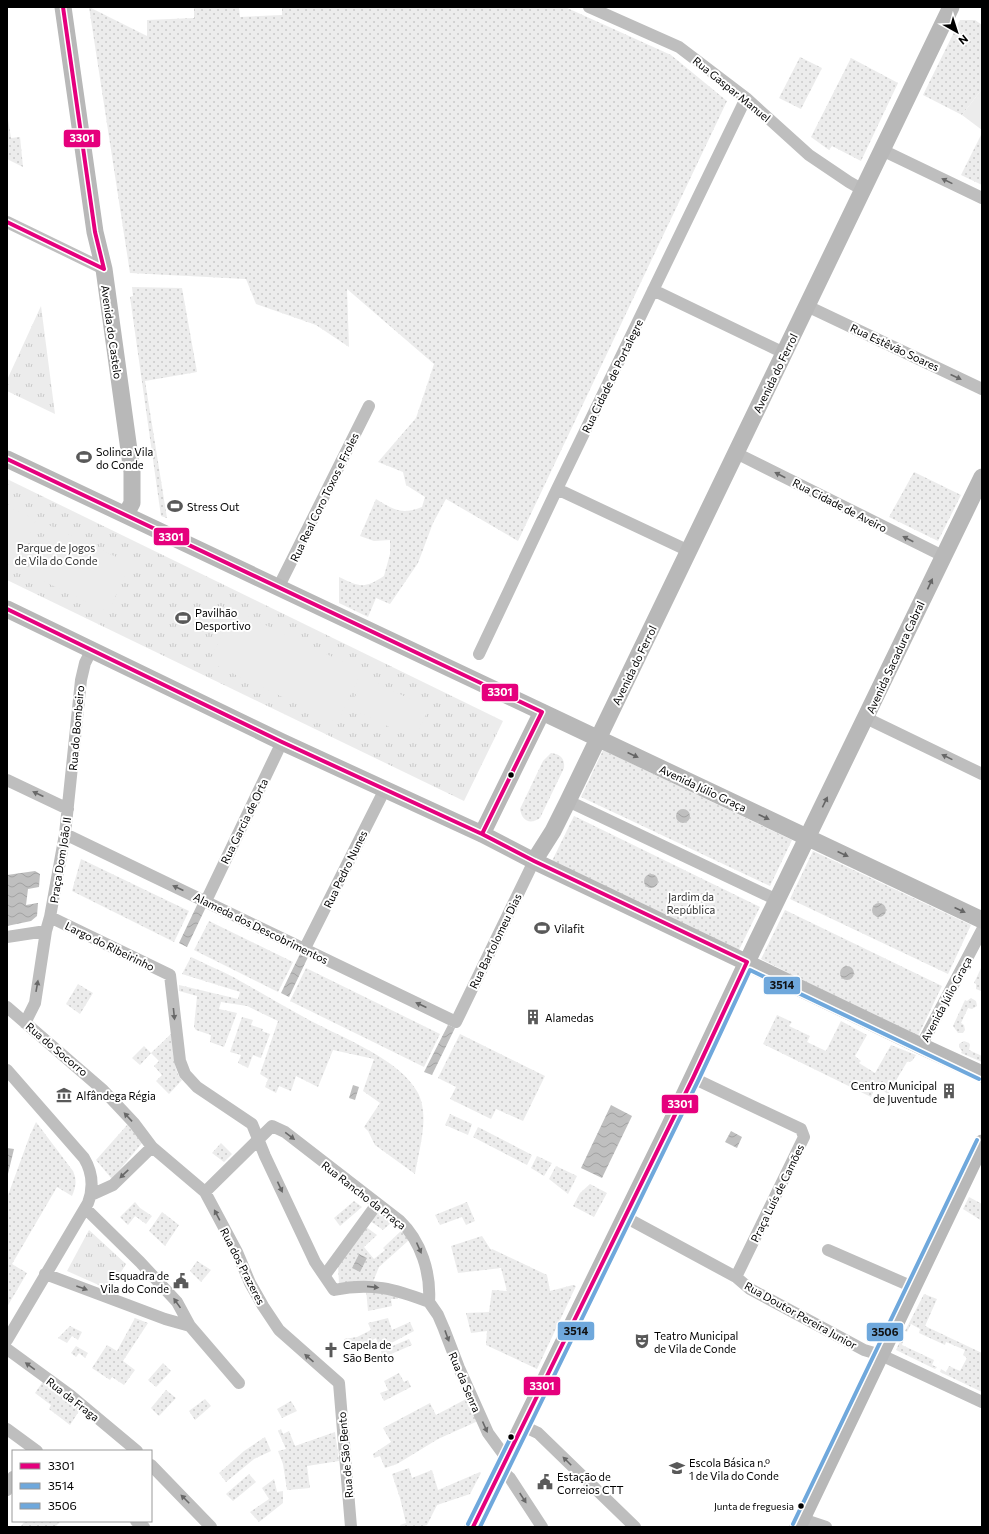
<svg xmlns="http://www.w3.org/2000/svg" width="989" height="1534" viewBox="0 0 989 1534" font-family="Commissioner,sans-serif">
  <defs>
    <pattern id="grass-dots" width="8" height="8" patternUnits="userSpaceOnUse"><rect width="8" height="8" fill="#ececec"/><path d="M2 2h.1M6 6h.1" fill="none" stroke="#c9c9c9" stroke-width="1.8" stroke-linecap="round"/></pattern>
    <pattern id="park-tufts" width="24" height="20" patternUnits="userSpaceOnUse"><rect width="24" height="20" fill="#ececec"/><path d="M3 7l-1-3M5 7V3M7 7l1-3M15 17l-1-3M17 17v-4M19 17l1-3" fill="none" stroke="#c9c9c9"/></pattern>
    <pattern id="water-waves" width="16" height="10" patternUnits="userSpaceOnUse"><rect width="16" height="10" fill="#bfbfbf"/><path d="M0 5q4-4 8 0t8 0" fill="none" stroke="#a2a2a2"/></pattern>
  </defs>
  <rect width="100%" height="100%" fill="#fff"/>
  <path fill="url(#grass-dots)" d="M89 7 147 36V20L194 18V7H239L240 17 282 15V7H565L671 55 727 101 518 541 446 499 433 523 418 563 390 604 376 598 368 617 339 603V577C360 587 364 589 384 576L390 554V540L374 541 360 536 376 499C394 510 402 515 422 507L425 497 406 485 403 472 378 462 416 418 434 364 347 289 349 347 316 325 256 304 246 279 130 273Z
    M960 20H975L982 25V89L962 115 923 95Z
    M800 57 822 68 801 109 779 98Z
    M851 58 898 83 861 161 832 146 829 150 811 137Z
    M7 113 11 138 20 137 23 167 7 159Z
    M982 133V185L961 175Z
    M132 287 182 288 197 372 145 381 167 518 161 516 130 297 133 296Z
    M914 472 961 495 938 541 889 517Z
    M603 750 792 840 770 886 581 797Z
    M551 753C561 754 565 759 564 768L540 818C530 825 522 821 520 809L543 761Z
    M574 816 760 907 737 954 551 863Z
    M813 851 971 925 948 974 790 899Z
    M81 859 189 911 174 942 72 891Z
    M785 910 942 986 917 1038 761 959Z
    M209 921 293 962 278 992 194 950Z
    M191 957C205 964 220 970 235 978 260 992 285 1007 311 1021 343 1038 401 1060 418 1093 430 1117 419 1149 415 1174L375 1145 368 1131 364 1127 380 1103 363 1091 374 1059 333 1050 318 1087 296 1076 291 1091 279 1086 276 1093 265 1087 268 1079 260 1074 278 1021 247 1006 221 1002 219 1009 237 1013 224 1047 210 1042 211 1035 196 1030 194 1027 197 996 179 991V985L238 999 240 992 182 974Z
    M982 966V991H981L976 989V984L974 983Z
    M306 968 440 1034 424 1067 290 1001Z
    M78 984 93 993 80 1014 66 1004Z
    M971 998 976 1001 977 1006 972 1009 968 1008 961 1023 964 1025 965 1030 963 1033H958L953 1026 965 1000 967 1001Z
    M777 1015 792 1022 789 1026 810 1036 807 1042 826 1051 841 1021 867 1035 855 1056 861 1061 859 1063 875 1073 891 1045 916 1055 912 1061 907 1062 888 1094 876 1086 871 1097 763 1044Z
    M242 1017 253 1020 251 1025 263 1029 262 1031 270 1034 261 1058 253 1055 248 1068 238 1063 241 1055 230 1052Z
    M172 1033C173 1046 173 1071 182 1080L169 1094 156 1081 162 1075 154 1066 159 1061 151 1053 140 1065 132 1058 144 1046 151 1053Z
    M460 1034 545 1076 523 1121 496 1109 491 1119 450 1099 456 1087 438 1078Z
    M964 1041 969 1043 970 1045 969 1050 982 1056V1062L961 1053 962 1051 959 1047V1044Z
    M450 1114 472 1124 468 1135 445 1125Z
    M36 1122 73 1171C77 1180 76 1187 72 1196L57 1187 12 1264 27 1273 7 1307V1198L30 1135Z
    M128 1124 142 1143 112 1179 96 1160Z
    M478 1127 532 1155 527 1165 473 1137Z
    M221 1143 232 1154 224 1162 212 1153Z
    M537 1156 552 1163 544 1176 531 1168Z
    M556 1166 577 1176 568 1194 549 1179Z
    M590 1184 607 1193 594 1217 573 1206 580 1193Z
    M969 1197 982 1204V1221L963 1209Z
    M354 1201 362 1207 340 1226 334 1218Z
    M135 1202 140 1208 152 1216 146 1224 135 1216 128 1225 120 1217Z
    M467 1202 475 1221 466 1225 462 1217 440 1225 435 1215Z
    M378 1210 393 1221 383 1230 370 1221Z
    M162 1212 179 1225 165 1246 149 1231Z
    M366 1227 377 1235 364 1247 374 1259 385 1250 383 1248 402 1230 409 1240 379 1267 373 1282 339 1283 338 1265Z
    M482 1236 491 1250 492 1249 547 1275 550 1291 573 1285 576 1286 537 1369 486 1345 487 1331 471 1333 466 1313 489 1312 492 1290 507 1291 501 1268 458 1273 451 1246Z
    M197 1261 211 1270 201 1282 190 1271Z
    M366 1289 397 1293 398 1299H391L392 1306 368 1311Z
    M924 1294 937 1299 925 1326 982 1353V1392L940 1372 941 1369 946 1372 949 1366 960 1371 967 1358 963 1355 965 1350 946 1342 945 1345 919 1333 920 1329 911 1324 907 1332 905 1331Z
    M135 1318 148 1323 123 1361 135 1370 124 1385 112 1377 110 1380 92 1368 107 1345 117 1351Z
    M388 1318 392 1330 410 1322 414 1331 380 1349 376 1338 359 1347 345 1348 344 1339 357 1337 371 1330 368 1323Z
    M70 1326 82 1332 78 1340 72 1336 67 1343 58 1338Z
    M902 1337 904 1338 902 1345 934 1360 932 1365 937 1367 935 1369 896 1350Z
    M409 1339 412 1345 382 1358 381 1351Z
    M76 1346 88 1353 85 1358 79 1353 76 1357 71 1353Z
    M163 1363 171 1371 156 1387 148 1380Z
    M399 1373 404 1382 408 1380 411 1387 384 1401 380 1393 388 1390 384 1381Z
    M44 1380 81 1408 70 1425 49 1409 51 1405 35 1393Z
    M166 1390 176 1398 159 1416 151 1408Z
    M468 1398 478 1421 438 1439 397 1464 385 1468 380 1456 374 1458 373 1454 391 1442 383 1428 430 1403 436 1415Z
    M205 1399 211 1406 195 1420 189 1411Z
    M291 1401 297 1411 282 1418 277 1409Z
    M281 1429 283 1434 289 1431 295 1446 335 1432 339 1461 307 1466 310 1488 287 1490 283 1464 278 1451 286 1449 278 1431Z
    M265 1437 271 1451 254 1459 226 1482 219 1473 244 1451Z
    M409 1468 412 1478 432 1470 438 1490 480 1472 481 1473 470 1494 437 1505 427 1525 420 1527H401L400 1525 406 1523 400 1498 392 1474Z
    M249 1474 256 1482 233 1501 226 1494Z
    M274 1479 277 1492 283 1491V1503L259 1522 250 1512 269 1499 262 1488Z
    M25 1521H61L55 1527H22L21 1526Z"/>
  <path fill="url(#park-tufts)" d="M41 306 55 414 7 391V380Z
    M7 479 503 721 464 801 7 580Z
    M89 1230 126 1264 110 1290 67 1271Z"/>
  <path fill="#ececec" d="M982 89V130L962 115Z
    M11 508 36 520 14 567 7 564V517Z
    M49 525 131 564 108 612 26 573Z
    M234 610 362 671 337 723 209 662Z
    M364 677 429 708 414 739 350 708Z"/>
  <path fill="url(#water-waves)" d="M676 816a7 7 0 1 1 14 0a7 7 0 1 1-14 0Z
    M35 871 40 874 39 887 28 889 26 905 38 903 37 916 31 921 7 926V875Z
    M644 881a7 7 0 1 1 14 0a7 7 0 1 1-14 0Z
    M198 903 206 907 187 947 179 943Z
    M872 910a7 7 0 1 1 14 0a7 7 0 1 1-14 0Z
    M301 952 309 955 289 997 281 993Z
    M840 973a7 7 0 1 1 14 0a7 7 0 1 1-14 0Z
    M448 1025 455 1028 432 1075 424 1072Z
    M353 1085 359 1087 355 1100 349 1098Z
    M611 1105 632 1116 602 1178 581 1168Z
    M731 1131 742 1137 737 1148 725 1142Z
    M7 1148 14 1149 7 1178Z
    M359 1254 367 1258 360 1272 352 1268Z"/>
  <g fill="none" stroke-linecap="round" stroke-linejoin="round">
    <path stroke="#bebebe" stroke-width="12" d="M589 7 679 47 746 98 809 155 849 182 863 190
      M882 150 982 198
      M7 222 104 269
      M653 290 784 353
      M807 306 982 389
      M736 453 943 556
      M557 489 689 551
      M278 588 369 406
      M479 654 557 489 746 98
      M866 718 982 774
      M7 780 68 809
      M568 801 777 900
      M65 834 456 1022 534 861
      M206 901 282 742
      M50 917 170 975 180 1061 185 1074 197 1087 252 1124 265 1156 315 1262 334 1290C371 1282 395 1289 429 1302
      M7 937 46 931
      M305 948 385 789
      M7 1007 103 1090 134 1123 152 1147 205 1192 237 1252 250 1283 263 1306 279 1330 339 1383 351 1527
      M25 1023 35 1003 46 931 50 917 65 834 81 680 85 663 92 649
      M921 1046 982 930
      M7 1070 84 1158C93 1173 94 1187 88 1203L7 1340
      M693 1078 801 1129 804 1137 736 1277
      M205 1192 272 1126 285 1132 400 1221C421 1241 431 1273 429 1302
      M91 1195 113 1185 152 1147
      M625 1217 736 1277 750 1289 864 1350 881 1355 982 1402
      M828 1250 913 1287
      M45 1274 165 1319 190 1326 177 1302 140 1262 85 1208
      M325 1275 377 1204
      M429 1302 438 1315 444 1329 459 1368 488 1433 507 1459
      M190 1326 239 1383
      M7 1349 70 1395 137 1451
      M523 1426 538 1433 635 1527
      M7 1429 37 1451
      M151 1465 211 1527
      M501 1470 510 1478 542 1527
      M7 1490 13 1477
      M802 1519 826 1527
      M136 1521 144 1527"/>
    <path stroke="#b8b8b8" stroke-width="17" d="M63 7 95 232 104 269 132 472V503L126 514
      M7 459 982 920
      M7 609 282 742 482 834 534 861 921 1046 982 1074
      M482 834 542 712
      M534 861 553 831 568 801 951 7
      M473 1527 669 1127 757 941 982 477
      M798 1527 982 1143"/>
    <defs>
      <path id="bus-1" d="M63 7 95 232 104 269
        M7 222 104 269
        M7 459 542 712 482 834
        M7 609 282 742 482 834 534 861 747 962
        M473 1527 693 1078 747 962"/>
      <path id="bus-2" d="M480 1527 698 1081 750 970 979 1079"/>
      <path id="bus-3" d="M468 1524 511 1437
        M793 1524 977 1140"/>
    </defs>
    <use href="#bus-1" stroke="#fff" stroke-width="7"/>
    <use href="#bus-2" stroke="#fff" stroke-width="7"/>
    <use href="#bus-3" stroke="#fff" stroke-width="7"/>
    <use href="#bus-1" stroke="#e5007d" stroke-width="4"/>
    <use href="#bus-2" stroke="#6fa8dc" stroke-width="4"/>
    <use href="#bus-3" stroke="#6fa8dc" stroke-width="4"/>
  </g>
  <defs><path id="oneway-solid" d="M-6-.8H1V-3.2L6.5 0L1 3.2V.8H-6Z"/></defs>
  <g fill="#686868">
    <use href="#oneway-solid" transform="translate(947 181) rotate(-154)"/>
    <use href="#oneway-solid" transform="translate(956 377) rotate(25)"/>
    <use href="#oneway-solid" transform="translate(780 475) rotate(-153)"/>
    <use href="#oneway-solid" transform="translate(908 539) rotate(-153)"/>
    <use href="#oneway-solid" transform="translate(947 757) rotate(-154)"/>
    <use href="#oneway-solid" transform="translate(38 794) rotate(-155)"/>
    <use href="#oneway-solid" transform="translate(178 888) rotate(-155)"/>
    <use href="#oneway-solid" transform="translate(37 986) rotate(-80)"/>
    <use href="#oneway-solid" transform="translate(421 1005) rotate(-155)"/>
    <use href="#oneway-solid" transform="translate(174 1014) rotate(84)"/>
    <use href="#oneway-solid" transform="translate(128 1117) rotate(-133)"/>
    <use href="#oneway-solid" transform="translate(290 1136) rotate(37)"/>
    <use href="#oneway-solid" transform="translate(124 1174) rotate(136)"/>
    <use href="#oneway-solid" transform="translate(280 1187) rotate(65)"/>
    <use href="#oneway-solid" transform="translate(217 1215) rotate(-118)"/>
    <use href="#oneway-solid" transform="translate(419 1248) rotate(66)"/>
    <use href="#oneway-solid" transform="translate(373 1287) rotate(6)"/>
    <use href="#oneway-solid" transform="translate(82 1288) rotate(20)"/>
    <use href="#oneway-solid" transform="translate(177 1303) rotate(-125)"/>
    <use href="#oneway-solid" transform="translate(447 1336) rotate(70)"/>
    <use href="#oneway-solid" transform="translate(309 1358) rotate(-139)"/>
    <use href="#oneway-solid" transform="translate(30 1366) rotate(-144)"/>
    <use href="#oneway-solid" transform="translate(485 1427) rotate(66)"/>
    <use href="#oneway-solid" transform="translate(567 1461) rotate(-135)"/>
    <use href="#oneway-solid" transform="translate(523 1498) rotate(57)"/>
    <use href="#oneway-solid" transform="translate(185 1499) rotate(-135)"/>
  </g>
  <g fill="#656565">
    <use href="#oneway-solid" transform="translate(930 584) rotate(-65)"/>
    <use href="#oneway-solid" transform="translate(633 755) rotate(25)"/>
    <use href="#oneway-solid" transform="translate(825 802) rotate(-64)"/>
    <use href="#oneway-solid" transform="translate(764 817) rotate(25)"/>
    <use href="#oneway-solid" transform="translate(843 854) rotate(25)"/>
    <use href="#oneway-solid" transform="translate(960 910) rotate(25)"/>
  </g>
  <defs>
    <symbol id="stadium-bare" viewBox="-9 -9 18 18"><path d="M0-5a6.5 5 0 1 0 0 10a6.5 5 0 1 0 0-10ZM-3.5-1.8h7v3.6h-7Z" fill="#595959" stroke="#fff" stroke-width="2.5" paint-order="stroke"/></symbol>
    <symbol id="building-bare" viewBox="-9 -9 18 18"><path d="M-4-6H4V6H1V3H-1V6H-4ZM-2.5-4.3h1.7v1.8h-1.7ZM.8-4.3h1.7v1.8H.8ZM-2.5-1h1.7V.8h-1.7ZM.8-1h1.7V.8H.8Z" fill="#595959" stroke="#fff" stroke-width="2.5" paint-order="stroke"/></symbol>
    <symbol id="museum-bare" viewBox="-9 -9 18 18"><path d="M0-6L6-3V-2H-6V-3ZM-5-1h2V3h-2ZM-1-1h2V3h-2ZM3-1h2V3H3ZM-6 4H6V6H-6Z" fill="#595959" stroke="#fff" stroke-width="2.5" paint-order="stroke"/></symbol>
    <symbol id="civic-bare" viewBox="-9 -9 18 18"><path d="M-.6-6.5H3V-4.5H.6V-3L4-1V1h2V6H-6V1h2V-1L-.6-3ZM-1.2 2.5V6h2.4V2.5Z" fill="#595959" stroke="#fff" stroke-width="2.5" paint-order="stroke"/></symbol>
    <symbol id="theatre-bare" viewBox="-9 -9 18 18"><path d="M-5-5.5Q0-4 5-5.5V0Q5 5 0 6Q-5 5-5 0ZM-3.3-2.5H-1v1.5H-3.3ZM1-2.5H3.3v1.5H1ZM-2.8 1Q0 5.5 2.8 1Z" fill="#595959" stroke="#fff" stroke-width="2.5" paint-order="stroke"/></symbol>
    <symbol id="church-bare" viewBox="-9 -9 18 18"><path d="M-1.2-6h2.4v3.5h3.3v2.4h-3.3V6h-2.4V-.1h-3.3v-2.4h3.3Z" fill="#595959" stroke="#fff" stroke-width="2.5" paint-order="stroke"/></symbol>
    <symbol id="school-bare" viewBox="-9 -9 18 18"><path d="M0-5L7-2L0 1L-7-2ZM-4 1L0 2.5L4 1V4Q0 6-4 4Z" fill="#595959" stroke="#fff" stroke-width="2.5" paint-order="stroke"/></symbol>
  </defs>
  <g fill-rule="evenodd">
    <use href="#stadium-bare" x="73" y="446" width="22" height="22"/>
    <use href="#stadium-bare" x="164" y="495" width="22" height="22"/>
    <use href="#stadium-bare" x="172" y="607" width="22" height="22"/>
    <use href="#stadium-bare" x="531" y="917" width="22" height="22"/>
    <use href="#building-bare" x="522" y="1006" width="22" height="22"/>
    <use href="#building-bare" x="938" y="1080" width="22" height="22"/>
    <use href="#museum-bare" x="53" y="1084" width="22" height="22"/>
    <use href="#civic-bare" x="170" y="1270" width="22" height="22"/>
    <use href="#theatre-bare" x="631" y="1330" width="22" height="22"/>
    <use href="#church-bare" x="320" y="1339" width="22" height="22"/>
    <use href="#school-bare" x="666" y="1457" width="22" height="22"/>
    <use href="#civic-bare" x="534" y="1471" width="22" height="22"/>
  </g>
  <g fill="#000" stroke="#fff" stroke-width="1.5">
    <circle cx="511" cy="775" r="3.5"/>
    <circle cx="511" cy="1437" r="3.5"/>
    <circle cx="801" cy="1506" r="3.5"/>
  </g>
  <g text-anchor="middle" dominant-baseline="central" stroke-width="4" stroke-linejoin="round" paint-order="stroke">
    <g font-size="10" fill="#000" stroke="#fff" text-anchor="end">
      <text x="794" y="1506">Junta de freguesia</text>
    </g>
    <g font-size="11" fill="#000" stroke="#fff">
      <text transform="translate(732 89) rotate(39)">Rua Gaspar Manuel</text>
      <text transform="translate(112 332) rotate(82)">Avenida do Castelo</text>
      <text transform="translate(895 347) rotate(25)">Rua Estêvão Soares</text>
      <text transform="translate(775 373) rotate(-64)">Avenida do Ferrol</text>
      <text transform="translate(612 376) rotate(-64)">Rua Cidade de Portalegre</text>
      <text transform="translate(324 497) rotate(-64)">Rua Real Coro Toxos e Froles</text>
      <text transform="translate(840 505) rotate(27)">Rua Cidade de Aveiro</text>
      <text transform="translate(895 657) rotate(-65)">Avenida Sacadura Cabral</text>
      <text transform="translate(634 665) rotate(-64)">Avenida do Ferrol</text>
      <text transform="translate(76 728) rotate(-85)">Rua do Bombeiro</text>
      <text transform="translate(703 788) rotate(25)">Avenida Júlio Graça</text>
      <text transform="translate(244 821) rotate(-64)">Rua Garcia de Orta</text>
      <text transform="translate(60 860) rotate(-81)">Praça Dom João II</text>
      <text transform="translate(345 869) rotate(-64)">Rua Pedro Nunes</text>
      <text transform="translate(261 928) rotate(26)">Alameda dos Descobrimentos</text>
      <text transform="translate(495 941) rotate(-64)">Rua Bartolomeu Dias</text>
      <text transform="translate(110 946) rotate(26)">Largo do Ribeirinho</text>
      <text transform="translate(946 999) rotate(-62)">Avenida Júlio Graça</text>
      <text transform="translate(57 1049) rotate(40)">Rua do Socorro</text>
      <text transform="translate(777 1193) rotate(-64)">Praça Luís de Camões</text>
      <text transform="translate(364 1195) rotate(38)">Rua Rancho da Praça</text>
      <text transform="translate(243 1266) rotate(63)">Rua dos Prazeres</text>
      <text transform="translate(801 1315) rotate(29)">Rua Doutor Pereira Junior</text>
      <text transform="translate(465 1382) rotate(67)">Rua da Senra</text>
      <text transform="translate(73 1399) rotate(38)">Rua da Fraga</text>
      <text transform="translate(345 1455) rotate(-95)">Rua de São Bento</text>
    </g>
    <g font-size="11" fill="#000" stroke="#fff" text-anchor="start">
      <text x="96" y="451">Solinca Vila<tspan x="96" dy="13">do Conde</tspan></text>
      <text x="187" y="506">Stress Out</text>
      <text x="195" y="612">Pavilhão<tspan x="195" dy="13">Desportivo</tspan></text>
      <text x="554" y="928">Vilafit</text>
      <text x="545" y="1017">Alamedas</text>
      <text x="937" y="1085" text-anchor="end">Centro Municipal<tspan x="937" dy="13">de Juventude</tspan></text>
      <text x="76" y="1095">Alfândega Régia</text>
      <text x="169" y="1275" text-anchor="end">Esquadra de<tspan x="169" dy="13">Vila do Conde</tspan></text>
      <text x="654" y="1335">Teatro Municipal<tspan x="654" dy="13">de Vila de Conde</tspan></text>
      <text x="343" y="1344">Capela de<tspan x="343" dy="13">São Bento</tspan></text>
      <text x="689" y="1462">Escola Básica n.º<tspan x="689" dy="13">1 de Vila do Conde</tspan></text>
      <text x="557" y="1476">Estação de<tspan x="557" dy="13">Correios CTT</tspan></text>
    </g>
    <g font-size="11" fill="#333" stroke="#fff">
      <text x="56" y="547">Parque de Jogos<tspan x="56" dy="13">de Vila do Conde</tspan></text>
      <text x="691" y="896">Jardim da<tspan x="691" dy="13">República</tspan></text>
    </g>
  </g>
  <g stroke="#fff" stroke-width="1.5">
    <rect x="63" y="129" width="38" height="19" rx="4" fill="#e5007d"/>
    <rect x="153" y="527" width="37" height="19" rx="4" fill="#e5007d"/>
    <rect x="481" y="683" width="38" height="19" rx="4" fill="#e5007d"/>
    <rect x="763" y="976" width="38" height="19" rx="4" fill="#6fa8dc"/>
    <rect x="661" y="1094" width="38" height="20" rx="4" fill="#e5007d"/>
    <rect x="557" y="1321" width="38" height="20" rx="4" fill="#6fa8dc"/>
    <rect x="866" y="1322" width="38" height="20" rx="4" fill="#6fa8dc"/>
    <rect x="523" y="1376" width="38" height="20" rx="4" fill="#e5007d"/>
  </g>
  <g font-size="11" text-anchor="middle" font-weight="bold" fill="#fff">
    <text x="82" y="142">3301</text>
    <text x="171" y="541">3301</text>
    <text x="500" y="696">3301</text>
    <text x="680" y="1108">3301</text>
    <text x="542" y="1390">3301</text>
  </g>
  <g font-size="11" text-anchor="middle" font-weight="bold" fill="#111">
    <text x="782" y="989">3514</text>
    <text x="576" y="1335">3514</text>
    <text x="885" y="1336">3506</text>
  </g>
  <rect width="989" height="1534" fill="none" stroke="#000000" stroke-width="16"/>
  <rect x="12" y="1450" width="140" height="72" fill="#ffffff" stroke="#999999"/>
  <rect x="20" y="1463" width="20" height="6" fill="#e5007d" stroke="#999999"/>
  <text x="48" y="1470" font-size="12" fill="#000000">3301</text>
  <rect x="20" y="1483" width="20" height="6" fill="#6fa8dc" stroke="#999999"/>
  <text x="48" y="1490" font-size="12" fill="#000000">3514</text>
  <rect x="20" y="1503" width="20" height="6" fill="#6fa8dc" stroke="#999999"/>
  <text x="48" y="1510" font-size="12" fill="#000000">3506</text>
  <g transform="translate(957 32) rotate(141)" stroke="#ffffff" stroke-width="3" paint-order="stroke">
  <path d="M0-3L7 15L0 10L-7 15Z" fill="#000000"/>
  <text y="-6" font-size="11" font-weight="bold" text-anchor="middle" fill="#000000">N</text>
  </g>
</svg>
